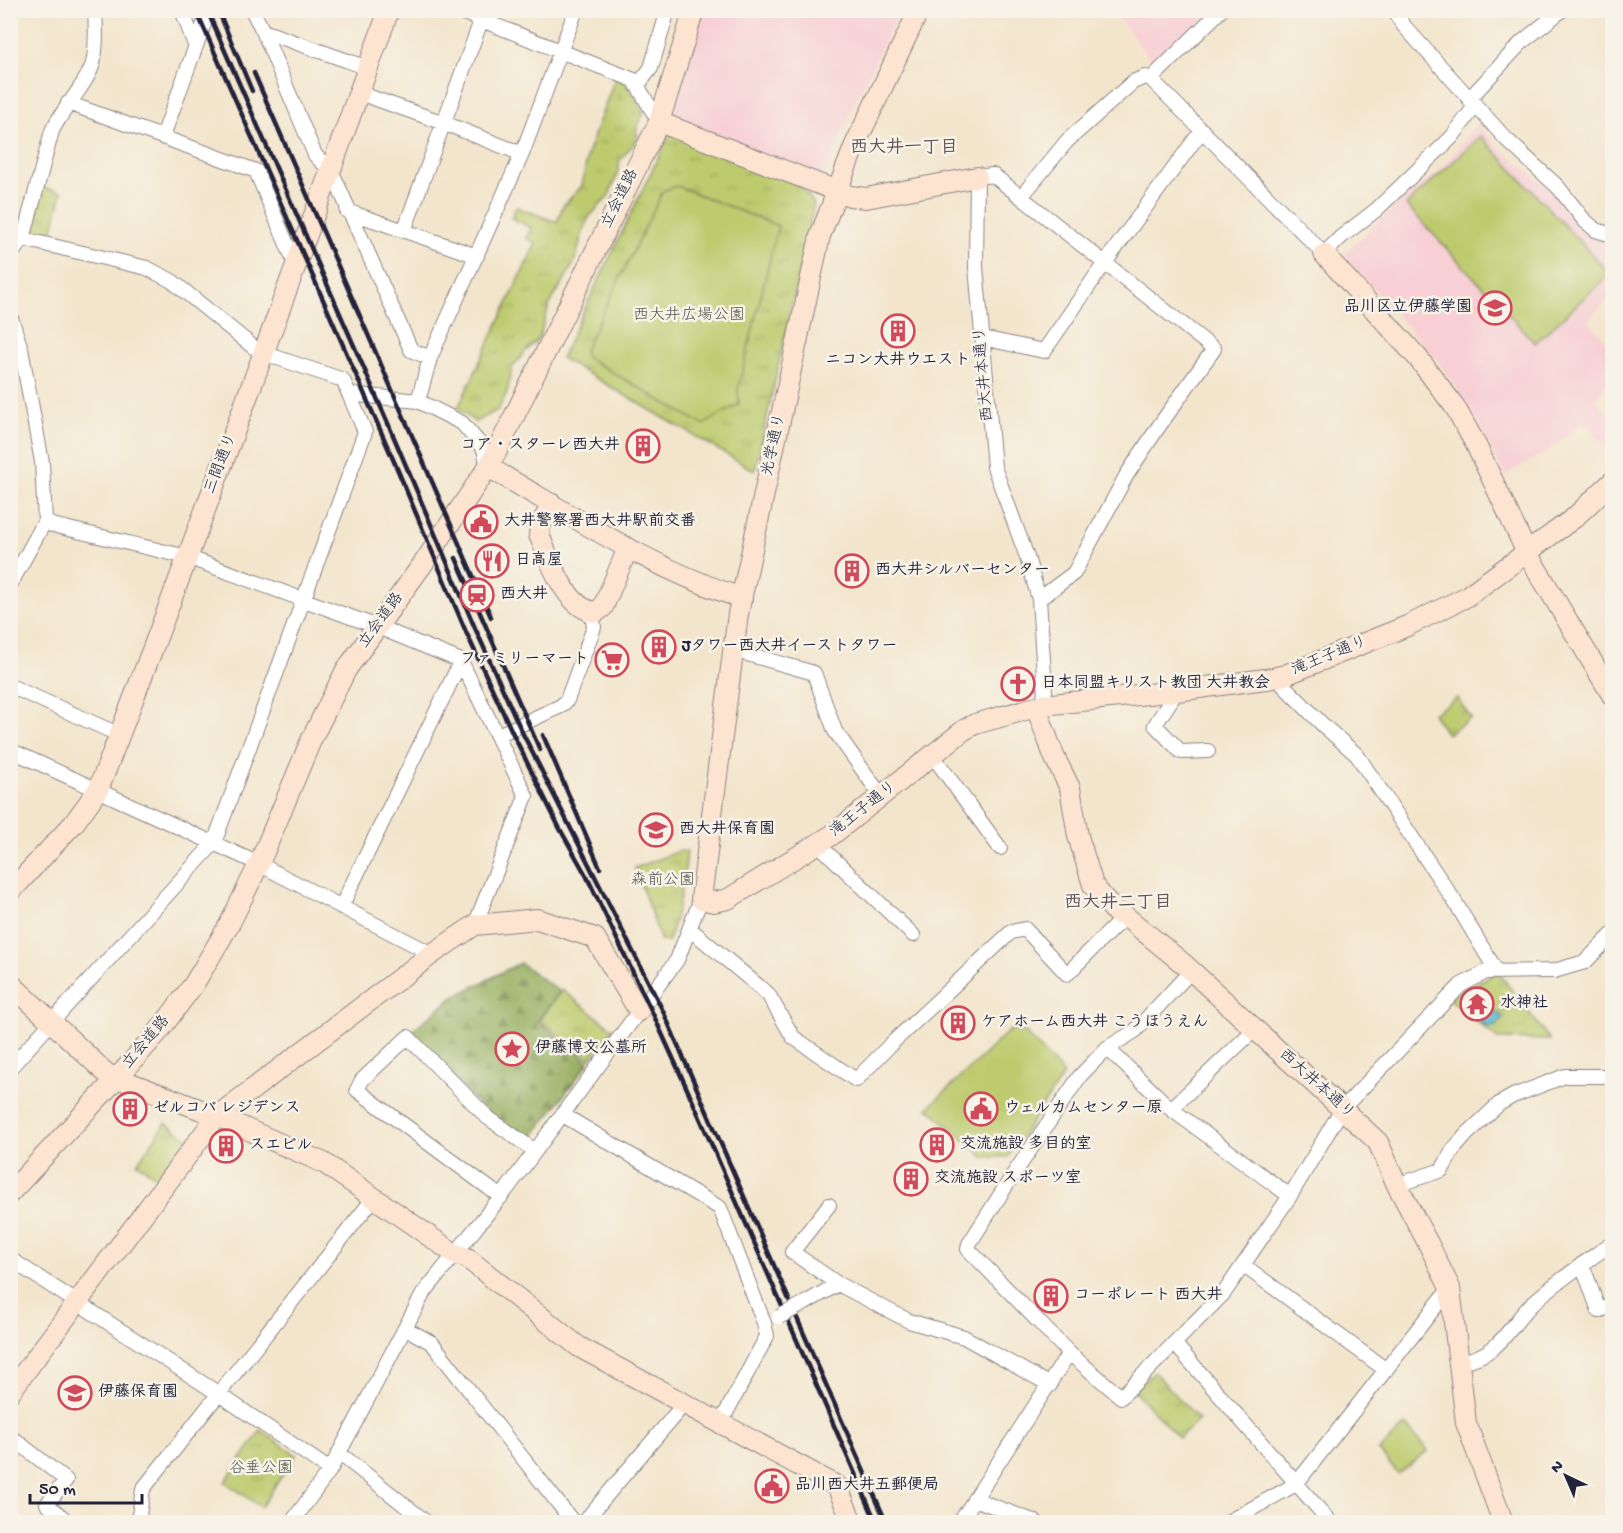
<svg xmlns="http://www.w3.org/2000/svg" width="1623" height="1533" viewBox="0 0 1623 1533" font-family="'Gochi Hand','Klee One',sans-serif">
  <defs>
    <pattern id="forest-firs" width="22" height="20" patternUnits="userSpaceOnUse" patternTransform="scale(1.5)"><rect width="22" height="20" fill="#96af61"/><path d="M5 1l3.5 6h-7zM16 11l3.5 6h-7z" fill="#7a8e51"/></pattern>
    <pattern id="park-tufts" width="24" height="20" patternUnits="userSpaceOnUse" patternTransform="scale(1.5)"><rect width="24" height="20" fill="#bdcb6e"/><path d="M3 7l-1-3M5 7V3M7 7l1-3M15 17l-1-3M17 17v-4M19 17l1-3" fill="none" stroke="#a2ae60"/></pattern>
    <pattern id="water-rules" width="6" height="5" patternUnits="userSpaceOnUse" patternTransform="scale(1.5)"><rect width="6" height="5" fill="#54bad2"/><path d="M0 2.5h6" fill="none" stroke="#4597ac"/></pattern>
  </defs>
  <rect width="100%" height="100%" fill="#f7f3e8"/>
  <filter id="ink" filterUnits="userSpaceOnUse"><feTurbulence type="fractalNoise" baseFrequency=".0167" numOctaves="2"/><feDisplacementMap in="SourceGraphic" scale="12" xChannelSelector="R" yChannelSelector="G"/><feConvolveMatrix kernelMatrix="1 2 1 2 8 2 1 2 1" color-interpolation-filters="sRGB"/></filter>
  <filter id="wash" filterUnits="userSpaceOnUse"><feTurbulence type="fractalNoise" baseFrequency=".008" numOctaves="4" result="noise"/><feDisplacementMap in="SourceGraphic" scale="24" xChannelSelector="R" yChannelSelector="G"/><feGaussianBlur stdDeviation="1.35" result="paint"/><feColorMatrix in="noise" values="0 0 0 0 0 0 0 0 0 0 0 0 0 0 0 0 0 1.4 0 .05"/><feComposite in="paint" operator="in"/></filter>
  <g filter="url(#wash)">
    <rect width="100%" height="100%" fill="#f3e5cc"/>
    <path fill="#f7cfd4" d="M702 11H900L857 98 824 174 820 176 669 116Z
      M1113 11H1211L1154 63Z
      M1476 125H1478L1502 150 1553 192 1580 230 1604 242 1612 243V296L1587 320 1612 349V381L1595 397 1612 418V456L1585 422 1539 457 1505 475 1473 414 1439 362 1343 255 1402 200 1437 173Z"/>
    <path fill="url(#forest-firs)" stroke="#5c684e" stroke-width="1.5" d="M520 963 560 992 537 1021 589 1062 529 1142 479 1105 410 1032 452 998Z"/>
    <path fill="url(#park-tufts)" stroke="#707654" stroke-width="1.5" d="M615 78 625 82 644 112 636 131 638 135 637 140 620 160 617 175 608 197 589 217 585 225 574 263 549 306 539 338 525 352 512 368 507 392 498 410 475 422 458 408 536 243 526 238 531 228 511 218 516 207 557 222 563 206 582 186 588 152Z
      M670 133 802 186 814 204 755 471 561 358Z
      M41 187 62 192 51 237 30 232Z
      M1457 698 1471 718 1447 734 1433 714Z
      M679 851 687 852C684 883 678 912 668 942L661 941 635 868Z
      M1498 972 1550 1040 1498 1039 1448 998Z
      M562 990 613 1029 590 1059 539 1020Z
      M166 1123 190 1140 161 1180 137 1163Z
      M1154 1372 1199 1420 1179 1438 1134 1391Z
      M261 1430 296 1455 261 1507 225 1482Z"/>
    <path fill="#bdcb6e" stroke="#707654" stroke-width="1.5" d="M1481 136 1610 274 1535 343 1406 205Z
      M677 186 778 226 738 389 739 404 703 425 586 357 584 351 663 191Z
      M1010 1030 1024 1031 1064 1074 1008 1157H984L928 1108Z
      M1405 1425 1428 1451 1398 1474 1379 1451Z"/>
    <path fill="url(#water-rules)" stroke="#3b6e86" stroke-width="1.5" d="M1492 1009 1504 1018 1496 1026 1489 1028 1477 1019 1481 1010Z"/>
  </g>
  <g filter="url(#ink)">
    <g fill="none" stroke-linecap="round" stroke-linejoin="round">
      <defs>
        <path id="street" d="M182 10 195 45
          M252 10 263 31 368 68
          M456 10 634 80 659 122
          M1393 10 1404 26 1506 139 1558 187 1584 220 1596 230 1612 235
          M263 31 315 155 332 172 411 350 430 358 418 401
          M1151 79 1221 10
          M637 86 651 68 668 10
          M359 93 444 123 522 154
          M1469 99 1522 42 1562 10
          M68 103 256 171 296 266
          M163 136 209 10
          M1021 197 1067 141 1133 82 1145 77 1151 79 1324 254 1341 237 1376 210 1452 137 1475 106
          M347 211 477 256
          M404 231 485 10
          M10 234 23 239 147 268 172 281 252 346 263 353 343 380 349 394 418 401 462 423 484 449 488 467
          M10 255 23 239 52 131C62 109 88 83 93 63 97 46 96 27 95 10
          M10 315 21 349 42 462 45 521 10 585
          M982 338 1044 351 1104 264 1202 130
          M430 358 522 154 576 10
          M45 521 52 525 187 557 378 627 461 661 526 796 475 925
          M1039 599 1074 573 1126 476 1159 426 1214 349 993 175 977 177 976 267 994 467 1027 557 1039 599 1045 690 1043 705
          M733 650 814 673 835 731 882 797
          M1280 676 1284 686 1324 726 1357 755 1455 902 1497 972
          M10 686 120 735
          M1177 691 1155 725 1181 752 1208 751
          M498 735 561 706 567 700 594 627 593 620 586 611
          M10 750 259 864 432 954
          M933 756 1000 848
          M818 844 913 935
          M341 907 461 661
          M690 929 768 994 793 1037 856 1080 890 1045 1011 932 1025 929 1067 974 1125 916
          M1191 971 1135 1031 1107 1048 1080 1076 1013 1175 969 1244 968 1249 1069 1353 1121 1397 1224 1293 1290 1196 1342 1109 1461 985 1486 972 1554 971 1585 962 1612 935
          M1107 1048 1171 1109 1290 1196
          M10 1068 214 843 365 432 349 394
          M1171 1109 1255 1029
          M563 1115 720 1208 764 1323 767 1336 720 1424
          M1397 1185 1442 1170 1453 1150 1467 1134 1499 1104 1513 1096 1565 1076H1612
          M501 1197 357 1090 362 1080 408 1037 487 1117 535 1151
          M829 1205 792 1252 838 1284 909 1321 964 1337 1050 1385
          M10 1259 219 1394 330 1470
          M1582 1264 1599 1311 1612 1305
          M1243 1265 1386 1370
          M807 1302 838 1284
          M405 1328 432 1343 573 1522
          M1174 1343 1330 1522
          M1460 1362C1502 1355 1508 1326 1534 1302 1559 1280 1586 1262 1612 1243
          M10 1436 66 1480 47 1504 68 1522
          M339 1453 426 1522
          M974 1499 1036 1522
          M138 1522 143 1489 374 1198
          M292 1522 330 1470 423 1294 507 1189 677 960 701 899
          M584 1522 684 1404
          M960 1522 1069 1353
          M1228 1522 1296 1484 1450 1288"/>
        <path id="secondary" d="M919 10 854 147 820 236 738 614 701 899 714 902 728 899 832 835 964 730 975 724 1043 705 1177 691 1273 678 1285 675 1407 626 1466 597 1574 518 1612 482
          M659 122 850 196 866 198 977 177
          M1324 254 1418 358 1455 407 1476 445 1527 553 1612 695
          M488 467C570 514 651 569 742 598
          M552 504 540 526 539 535C549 558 566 610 596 612L603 607 628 548
          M1036 707 1054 756 1070 788 1078 836 1093 885 1116 913 1125 916 1185 965 1378 1142 1397 1185 1429 1245 1450 1288 1466 1423 1503 1522
          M10 892 74 823 98 790C199 532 294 271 389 10
          M10 983 107 1074 217 1116 324 1163 455 1254 467 1258 579 1347 837 1486 852 1522
          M10 1193 128 1066 159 1031 194 984 229 925 259 864 312 738 346 670 425 561 488 467 499 447 659 122 694 10
          M10 1392 217 1116 432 954 475 925 537 919 595 938 639 1011"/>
      </defs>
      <use href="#street" stroke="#8a8484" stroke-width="16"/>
      <use href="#secondary" stroke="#8a8484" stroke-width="22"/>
      <use href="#street" stroke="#fff" stroke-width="14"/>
      <use href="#secondary" stroke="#fde4d1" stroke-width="20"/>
      <path stroke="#22223b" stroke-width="4.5" d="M196 10 396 466 466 632 513 734 560 829 587 877 653 1014 693 1102 876 1522
        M207 10 387 421 475 628 522 732 663 1011 886 1522
        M218 10 252 91
        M254 73 491 617
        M456 558 540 750
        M543 735 600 868"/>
      <defs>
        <path id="street-bridge" d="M779 1317 807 1302"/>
      </defs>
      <use href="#street-bridge" stroke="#8a8484" stroke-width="16" stroke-linecap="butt"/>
      <use href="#street-bridge" stroke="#fff" stroke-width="14"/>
    </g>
  </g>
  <defs>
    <symbol id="school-ring" viewBox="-11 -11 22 22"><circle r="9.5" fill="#f7f3e8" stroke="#d1495b" stroke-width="1.5"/><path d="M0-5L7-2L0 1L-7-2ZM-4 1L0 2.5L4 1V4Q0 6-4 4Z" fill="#d1495b"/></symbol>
    <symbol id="building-ring" viewBox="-11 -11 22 22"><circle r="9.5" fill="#f7f3e8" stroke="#d1495b" stroke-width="1.5"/><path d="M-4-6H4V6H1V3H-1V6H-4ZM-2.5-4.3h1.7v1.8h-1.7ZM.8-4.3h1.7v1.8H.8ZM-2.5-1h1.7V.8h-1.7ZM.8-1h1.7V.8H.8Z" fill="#d1495b"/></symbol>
    <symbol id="civic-ring" viewBox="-11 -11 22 22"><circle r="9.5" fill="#f7f3e8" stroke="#d1495b" stroke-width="1.5"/><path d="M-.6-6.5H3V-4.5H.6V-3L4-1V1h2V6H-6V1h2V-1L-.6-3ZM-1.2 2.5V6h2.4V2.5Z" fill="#d1495b"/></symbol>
    <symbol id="restaurant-ring" viewBox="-11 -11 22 22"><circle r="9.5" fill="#f7f3e8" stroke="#d1495b" stroke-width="1.5"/><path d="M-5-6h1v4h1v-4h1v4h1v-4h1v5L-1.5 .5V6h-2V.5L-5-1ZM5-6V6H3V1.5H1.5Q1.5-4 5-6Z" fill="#d1495b"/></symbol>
    <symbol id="station-ring" viewBox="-11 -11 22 22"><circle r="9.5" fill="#f7f3e8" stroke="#d1495b" stroke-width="1.5"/><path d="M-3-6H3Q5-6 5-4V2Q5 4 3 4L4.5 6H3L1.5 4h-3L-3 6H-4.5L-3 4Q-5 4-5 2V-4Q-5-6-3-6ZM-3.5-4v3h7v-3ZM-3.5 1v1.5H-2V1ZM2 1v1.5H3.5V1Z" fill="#d1495b"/></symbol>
    <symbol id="supermarket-ring" viewBox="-11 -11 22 22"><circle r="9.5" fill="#f7f3e8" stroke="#d1495b" stroke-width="1.5"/><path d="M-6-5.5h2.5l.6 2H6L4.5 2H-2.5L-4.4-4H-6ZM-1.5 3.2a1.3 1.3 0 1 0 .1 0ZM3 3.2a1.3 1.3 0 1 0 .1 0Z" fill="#d1495b"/></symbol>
    <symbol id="church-ring" viewBox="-11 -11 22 22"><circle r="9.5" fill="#f7f3e8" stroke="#d1495b" stroke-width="1.5"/><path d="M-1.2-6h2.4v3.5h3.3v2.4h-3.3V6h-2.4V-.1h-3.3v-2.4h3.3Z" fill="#d1495b"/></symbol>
    <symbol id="temple-ring" viewBox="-11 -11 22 22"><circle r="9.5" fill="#f7f3e8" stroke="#d1495b" stroke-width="1.5"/><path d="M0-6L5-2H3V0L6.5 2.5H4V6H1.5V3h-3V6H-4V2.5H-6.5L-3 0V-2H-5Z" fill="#d1495b"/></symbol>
    <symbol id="sight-ring" viewBox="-11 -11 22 22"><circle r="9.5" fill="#f7f3e8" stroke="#d1495b" stroke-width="1.5"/><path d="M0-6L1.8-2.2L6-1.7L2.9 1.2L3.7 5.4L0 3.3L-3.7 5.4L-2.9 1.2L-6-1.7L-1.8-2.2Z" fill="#d1495b"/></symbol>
  </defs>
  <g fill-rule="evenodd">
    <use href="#school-ring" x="1476" y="289" width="38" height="38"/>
    <use href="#building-ring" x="879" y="312" width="38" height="38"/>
    <use href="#building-ring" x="624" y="427" width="38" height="38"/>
    <use href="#civic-ring" x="462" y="503" width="38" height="38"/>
    <use href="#restaurant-ring" x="473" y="542" width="38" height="38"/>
    <use href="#building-ring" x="833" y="552" width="38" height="38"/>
    <use href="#station-ring" x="458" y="576" width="38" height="38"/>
    <use href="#building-ring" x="640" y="628" width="38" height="38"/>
    <use href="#supermarket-ring" x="593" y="641" width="38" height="38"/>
    <use href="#church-ring" x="999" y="665" width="38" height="38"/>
    <use href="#school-ring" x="637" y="811" width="38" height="38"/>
    <use href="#temple-ring" x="1458" y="985" width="38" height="38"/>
    <use href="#building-ring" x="939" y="1004" width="38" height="38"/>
    <use href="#sight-ring" x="493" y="1030" width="38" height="38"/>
    <use href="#building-ring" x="111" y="1090" width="38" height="38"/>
    <use href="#civic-ring" x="962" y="1090" width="38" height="38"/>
    <use href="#building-ring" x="918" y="1126" width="38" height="38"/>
    <use href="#building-ring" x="207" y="1127" width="38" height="38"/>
    <use href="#building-ring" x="892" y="1160" width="38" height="38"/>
    <use href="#building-ring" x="1032" y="1277" width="38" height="38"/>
    <use href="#school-ring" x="56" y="1374" width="38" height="38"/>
    <use href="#civic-ring" x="753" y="1467" width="38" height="38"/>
  </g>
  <g text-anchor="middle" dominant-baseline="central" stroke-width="5" stroke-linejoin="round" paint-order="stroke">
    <g font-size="16" fill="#22223b" stroke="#f7f3e8">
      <text transform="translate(621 199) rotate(-64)">立会道路</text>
      <text transform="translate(985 374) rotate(-95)">西大井本通り</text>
      <text transform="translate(775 445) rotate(-78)">光学通り</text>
      <text transform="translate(222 464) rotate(-69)">三間通り</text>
      <text transform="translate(382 621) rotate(-54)">立会道路</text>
      <text transform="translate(1330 657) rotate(-22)">滝王子通り</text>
      <text transform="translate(864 810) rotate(-38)">滝王子通り</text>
      <text transform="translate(147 1043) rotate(-50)">立会道路</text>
      <text transform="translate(1316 1085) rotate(42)">西大井本通り</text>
    </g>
    <g font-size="16" font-weight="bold" fill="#22223b" stroke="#f7f3e8" text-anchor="start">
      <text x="1472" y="308" text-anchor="end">品川区立伊藤学園</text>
      <text x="898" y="361" text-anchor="middle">ニコン大井ウエスト</text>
      <text x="620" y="446" text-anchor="end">コア・スターレ西大井</text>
      <text x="504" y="522">大井警察署西大井駅前交番</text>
      <text x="515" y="561">日高屋</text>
      <text x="875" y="571">西大井シルバーセンター</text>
      <text x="500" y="595">西大井</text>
      <text x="682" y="647">Jタワー西大井イーストタワー</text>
      <text x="589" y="660" text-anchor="end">ファミリーマート</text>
      <text x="1041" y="684">日本同盟キリスト教団 大井教会</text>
      <text x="679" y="830">西大井保育園</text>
      <text x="1500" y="1004">水神社</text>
      <text x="981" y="1023">ケアホーム西大井 こうほうえん</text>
      <text x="535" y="1049">伊藤博文公墓所</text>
      <text x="153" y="1109">ゼルコバ レジデンス</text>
      <text x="1004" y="1109">ウェルカムセンター原</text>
      <text x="960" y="1145">交流施設 多目的室</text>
      <text x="249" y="1146">スエビル</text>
      <text x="934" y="1179">交流施設 スポーツ室</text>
      <text x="1074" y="1296">コーポレート 西大井</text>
      <text x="98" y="1393">伊藤保育園</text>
      <text x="795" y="1486">品川西大井五郵便局</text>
    </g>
    <g font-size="16" fill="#50554a" stroke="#f7f3e8">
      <text x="689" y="316">西大井広場公園</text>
      <text x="663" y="881">森前公園</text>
      <text x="261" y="1469">谷垂公園</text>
    </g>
    <g font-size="18" font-weight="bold" fill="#625058" stroke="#f7f3e8">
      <text x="904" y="148">西大井一丁目</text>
      <text x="1118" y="903">西大井二丁目</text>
    </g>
  </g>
  <rect width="1623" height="1533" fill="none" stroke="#f7f3e8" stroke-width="36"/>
  <g transform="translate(1566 1476) rotate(316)" stroke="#f7f3e8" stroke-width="4.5" paint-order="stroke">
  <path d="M0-4.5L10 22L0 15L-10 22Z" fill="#22223b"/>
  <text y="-9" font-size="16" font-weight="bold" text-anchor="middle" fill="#22223b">N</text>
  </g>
  <path d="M30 1494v9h112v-9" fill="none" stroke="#22223b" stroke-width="3"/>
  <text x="39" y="1494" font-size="18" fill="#22223b" stroke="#f7f3e8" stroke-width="4.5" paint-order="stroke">50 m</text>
</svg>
